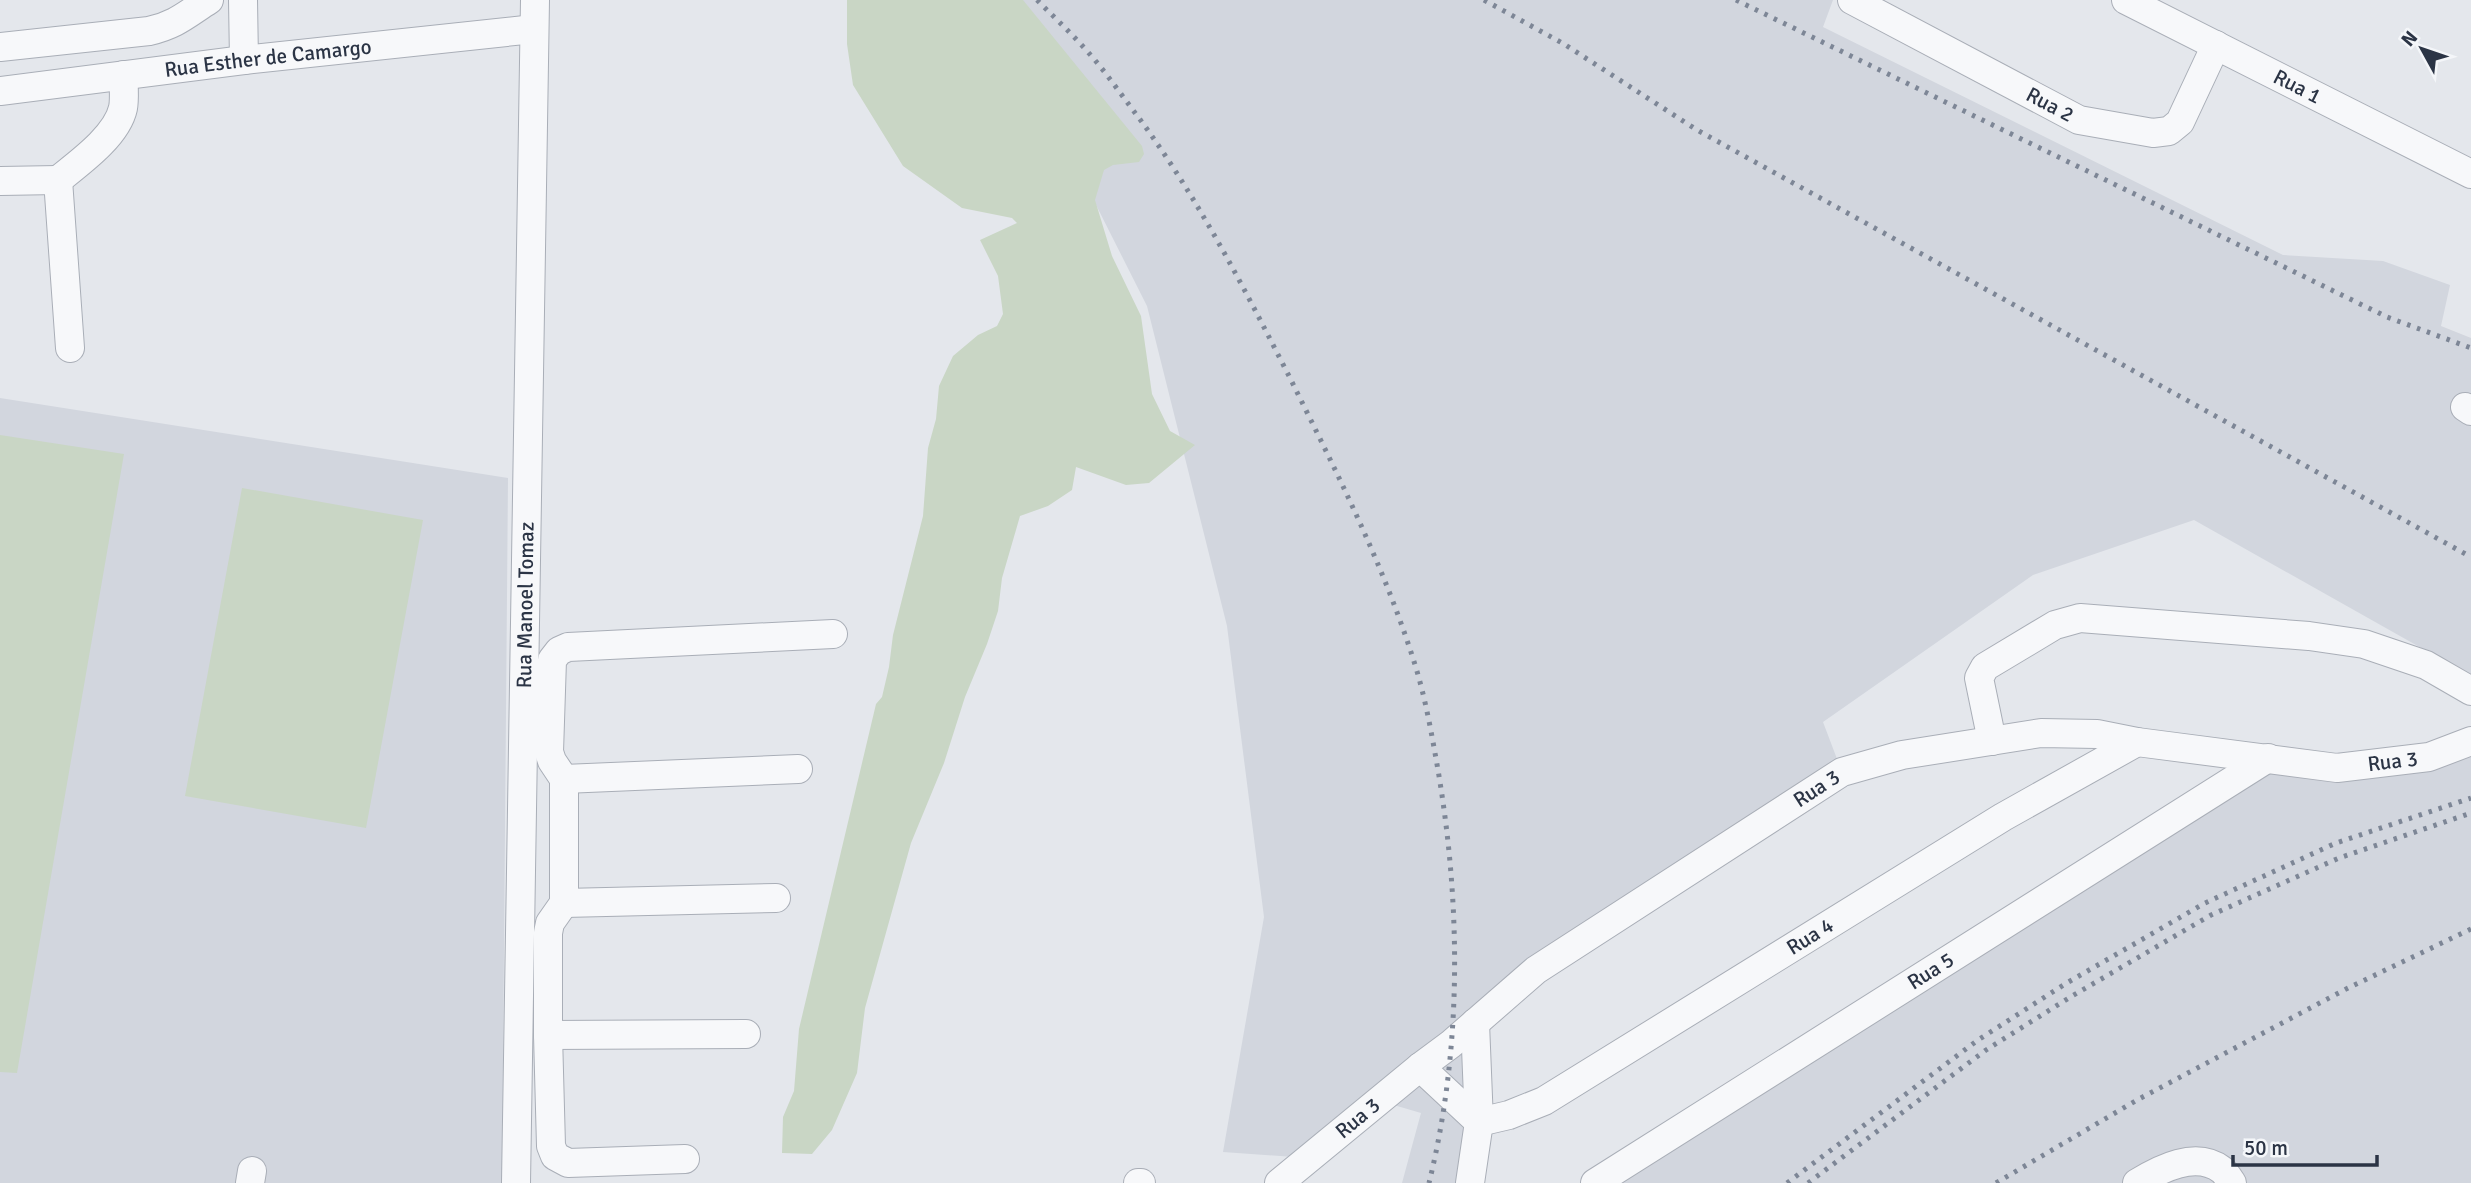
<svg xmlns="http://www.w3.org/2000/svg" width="2471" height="1183" viewBox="0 0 2471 1183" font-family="Signika,sans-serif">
  <rect width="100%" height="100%" fill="#e4e7ec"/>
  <path fill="#d2d6de" d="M946 0H1833L1823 27 2283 255 2383 261 2450 285 2441 326 2471 338V676L2194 520 2033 575 1823 722 1842 772 1475 1023 1470 1183H1402L1421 1113 1363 1096 1294 1157 1223 1152 1264 917 1227 626 1147 306 1090 193Z
    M0 398 508 478 502 1183H0Z
    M2471 741V1183H1595L2268 758 2337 768Z"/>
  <path fill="#c9d6c5" d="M847 0H1023L1142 146 1144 154 1139 162 1113 165 1104 170 1095 200 1112 256 1141 316 1152 394 1170 431 1195 445 1149 483 1126 485 1076 467 1072 490 1048 506 1020 516 1002 578 998 611 987 644 965 697 944 763 911 843 865 1008 857 1073 832 1130 812 1154 782 1153 783 1117 794 1091 799 1029 876 704 882 697 889 667 893 635 923 516 928 448 936 419 939 386 953 356 978 335 997 326 1003 314 998 276 980 240 1017 223 1012 218 962 208 903 166 853 85 847 44Z
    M0 435 124 454 17 1073 0 1072Z
    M242 488 423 520 366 828 185 796Z"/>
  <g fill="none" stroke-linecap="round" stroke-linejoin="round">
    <defs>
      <g id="minor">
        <path d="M243 0 244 60"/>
        <path id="s1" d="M1852 0 2079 120 2153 133 2169 131 2180 122 2216 45"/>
        <path id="s2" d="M2126 0 2471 174"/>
        <path d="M0 47 149 31C176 25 187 14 209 0"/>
        <path id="s3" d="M0 91 244 60 534 29"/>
        <path d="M58 180C79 163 117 136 123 108 125 98 123 86 124 75"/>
        <path d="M0 181 58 180 70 348"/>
        <path d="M2465 407 2471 411"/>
        <path d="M1992 741 1979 678 1985 667 2055 625 2080 618 2309 636 2364 644 2426 665 2471 691"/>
        <path d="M564 779 798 769"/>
        <path d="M564 903 776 898"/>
        <path d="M548 1035 746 1034"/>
        <path id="s4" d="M1420 1067 1479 1122 1509 1115 1544 1101 2003 817 2137 742"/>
        <path d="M685 1159 568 1163 555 1156 551 1146 548 1035V933L550 923 564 903V779L552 761 549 752 552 660 559 651 568 647 833 634"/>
        <path d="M250 1183 252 1171"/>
        <path id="s5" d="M516 1183 535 0"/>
        <path d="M1138 1183H1141"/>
        <path id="s6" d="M1279 1183 1420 1067 1451 1044 1536 970 1842 772 1902 755 2041 733 2097 734 2137 742 2337 768 2429 757 2471 741"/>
        <path d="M1470 1183 1479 1122 1475 1023"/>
        <path id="s7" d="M1595 1183 2268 758"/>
        <path d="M2137 1183C2160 1169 2196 1150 2222 1170 2226 1173 2229 1179 2232 1183"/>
      </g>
    </defs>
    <use href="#minor" stroke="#a9aeb7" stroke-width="30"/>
    <use href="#minor" stroke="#f7f8fa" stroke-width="28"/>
    <path stroke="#7d8696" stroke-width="5" stroke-dasharray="3.5 7" stroke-linecap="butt" d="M1037 0C1054 17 1071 33 1087 51 1106 72 1122 96 1139 118 1199 200 1243 286 1289 376 1336 471 1385 567 1416 668 1426 701 1432 736 1438 770 1461 906 1462 1049 1429 1183
      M1484 0 1564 44 1697 130 2471 557
      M1736 0 2387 317 2471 348
      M1787 1183 1978 1040 2065 984 2205 903 2336 843 2471 798
      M1808 1183 1986 1050 2072 996 2211 915 2339 858 2471 813
      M1996 1183 2137 1100 2348 988 2471 929"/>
  </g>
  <g text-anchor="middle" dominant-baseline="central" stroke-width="7" stroke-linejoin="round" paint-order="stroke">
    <g font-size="21" fill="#2b3445" stroke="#f4f6f9">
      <text stroke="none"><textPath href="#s3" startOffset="270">Rua Esther de Camargo</textPath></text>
      <text stroke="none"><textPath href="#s2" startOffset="192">Rua 1</textPath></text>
      <text stroke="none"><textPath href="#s1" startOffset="224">Rua 2</textPath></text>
      <text stroke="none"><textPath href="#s5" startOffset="578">Rua Manoel Tomaz</textPath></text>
      <text stroke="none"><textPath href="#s6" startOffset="1256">Rua 3</textPath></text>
      <text stroke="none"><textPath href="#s6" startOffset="668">Rua 3</textPath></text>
      <text stroke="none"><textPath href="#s4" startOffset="462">Rua 4</textPath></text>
      <text stroke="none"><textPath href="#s7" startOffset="397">Rua 5</textPath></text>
      <text stroke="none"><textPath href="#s6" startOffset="102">Rua 3</textPath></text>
    </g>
  </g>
  <g transform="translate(2422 49) rotate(310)" stroke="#f4f6f9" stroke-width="5" paint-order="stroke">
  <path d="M0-5L12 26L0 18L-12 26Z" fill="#2b3445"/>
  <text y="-10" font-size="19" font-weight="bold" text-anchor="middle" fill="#2b3445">N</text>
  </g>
  <path d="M2233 1155v10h144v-10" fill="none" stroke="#2b3445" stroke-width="3.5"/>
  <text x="2244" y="1155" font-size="21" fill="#2b3445" stroke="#f4f6f9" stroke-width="5" paint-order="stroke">50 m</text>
</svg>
